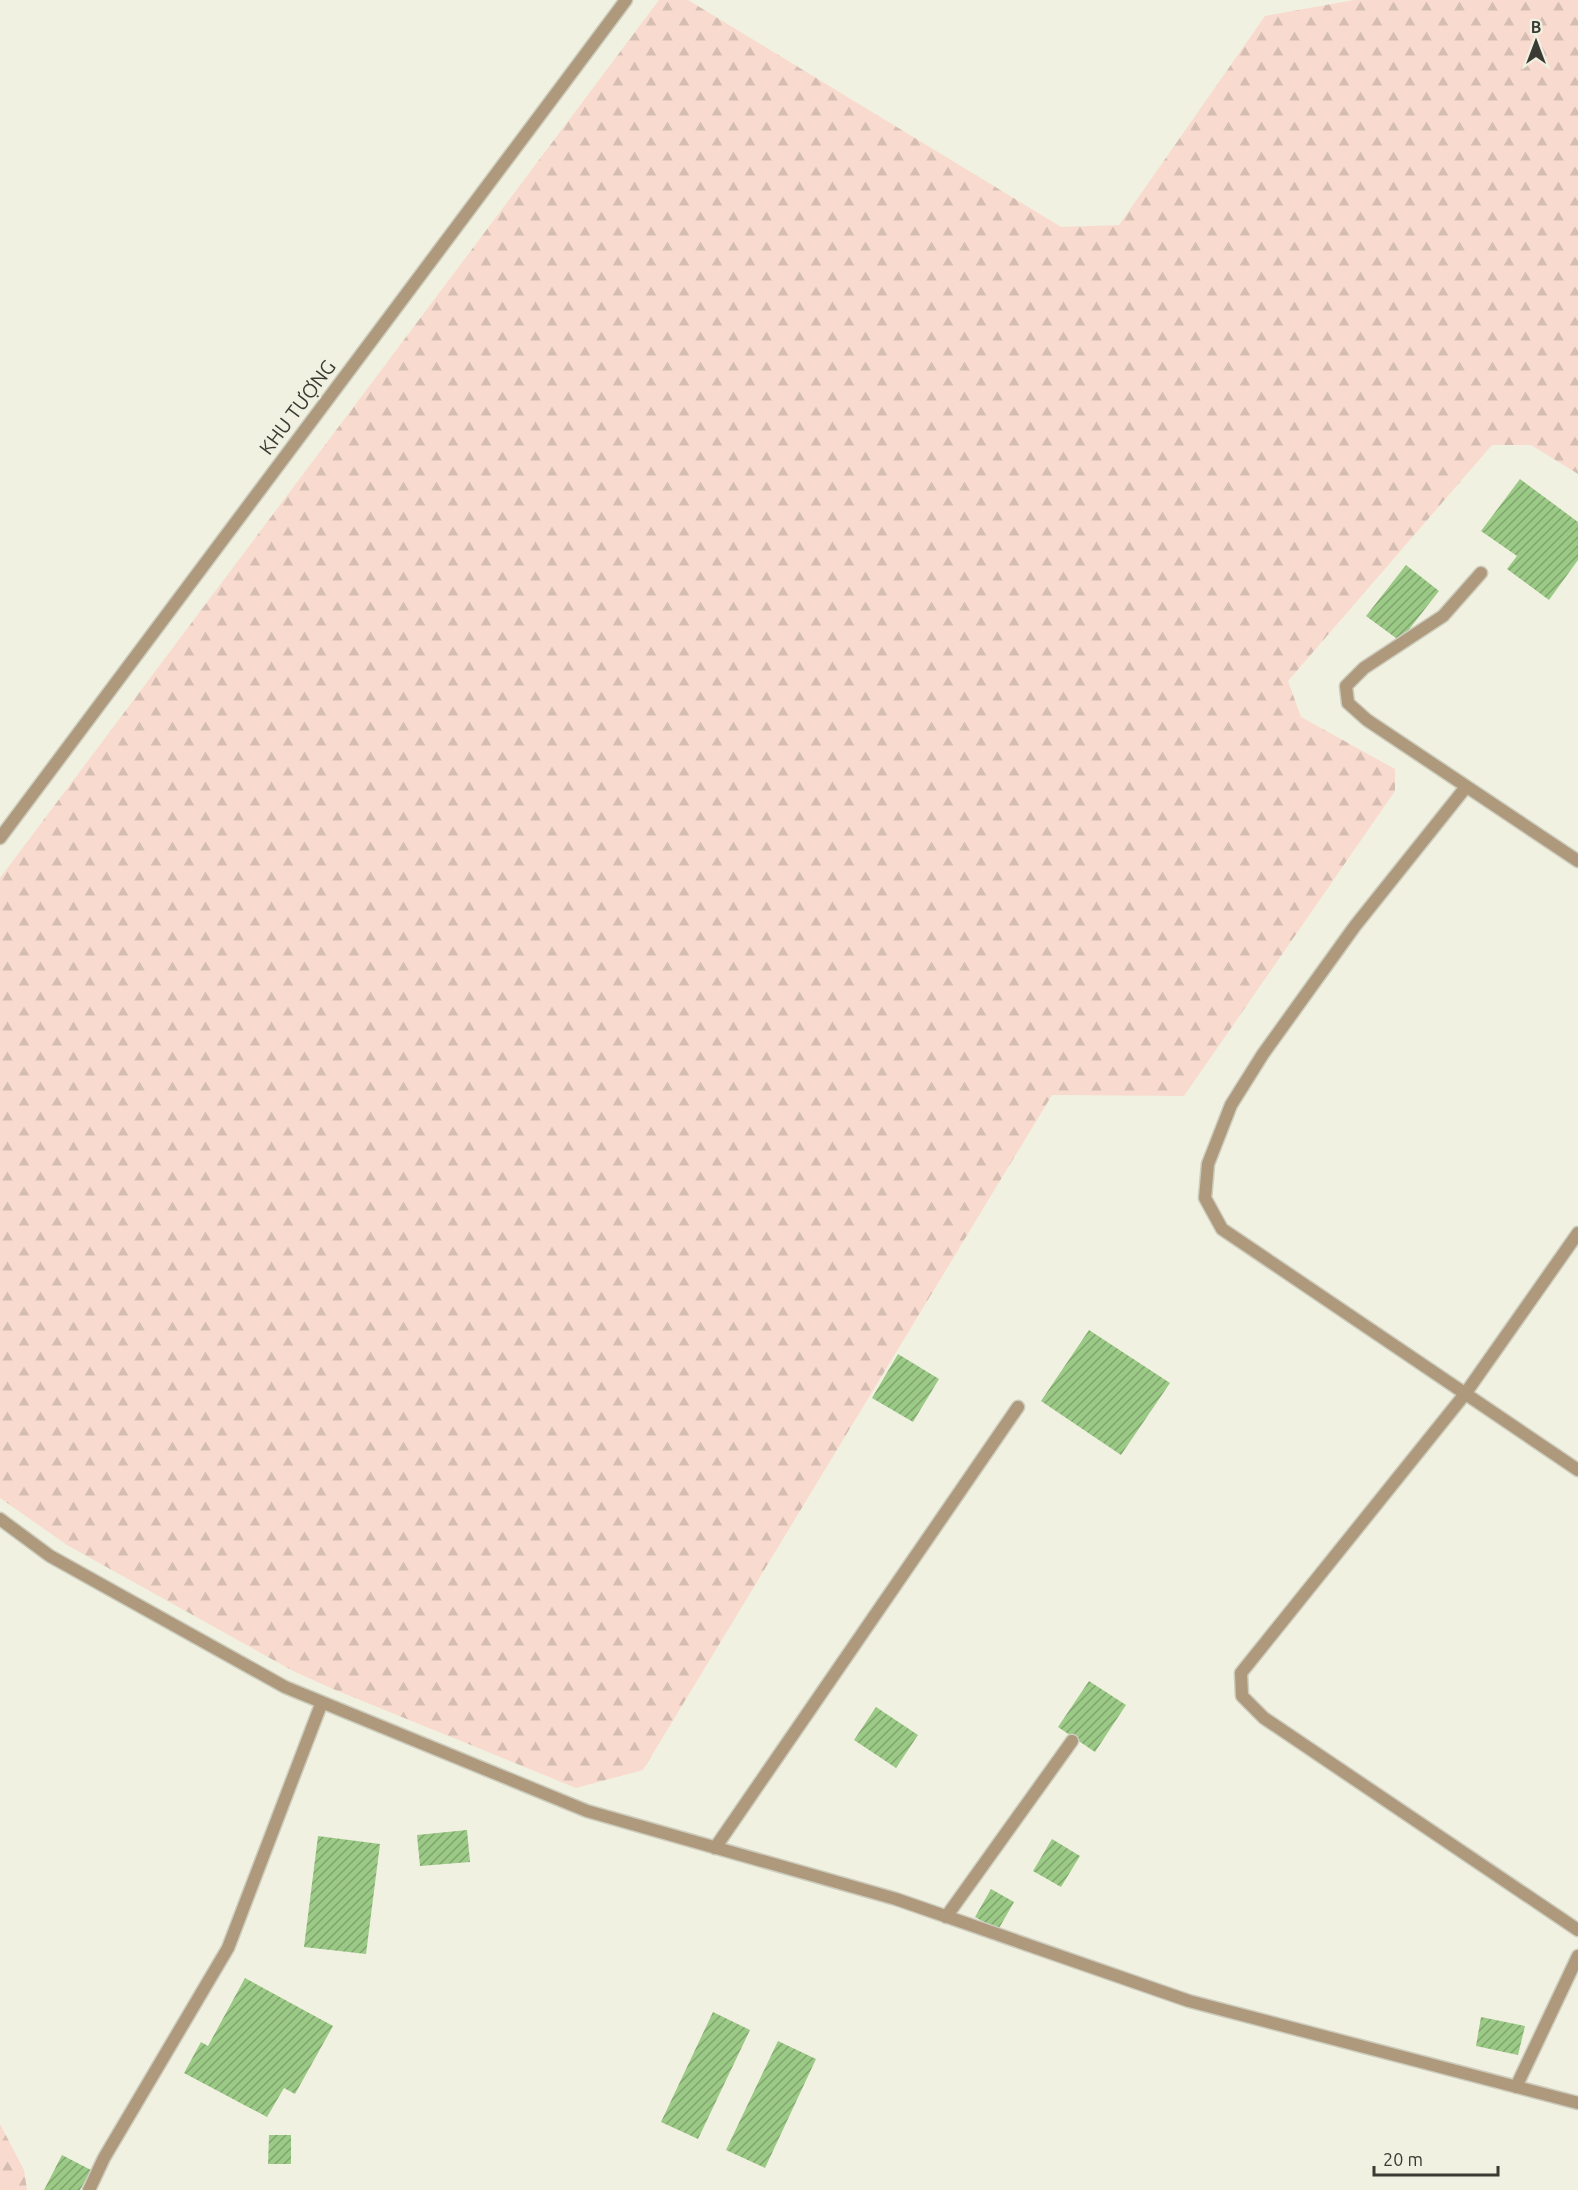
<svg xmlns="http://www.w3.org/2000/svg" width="1578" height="2190" viewBox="0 0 1578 2190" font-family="Ubuntu,sans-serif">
  <defs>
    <pattern id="forest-firs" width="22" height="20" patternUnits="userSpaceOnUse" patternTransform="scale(1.5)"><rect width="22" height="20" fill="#f8dbce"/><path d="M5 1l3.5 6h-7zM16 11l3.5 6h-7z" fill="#d6bdb2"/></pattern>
    <pattern id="building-hatch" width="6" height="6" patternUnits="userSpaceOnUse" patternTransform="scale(1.5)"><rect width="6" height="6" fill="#9bc986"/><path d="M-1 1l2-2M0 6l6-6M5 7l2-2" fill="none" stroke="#80a46e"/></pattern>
  </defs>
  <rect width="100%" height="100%" fill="#f1f1e1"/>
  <path fill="url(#forest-firs)" d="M659 0H688L1061 227 1119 225 1265 16 1354 0H1578V474L1531 445H1492L1288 681 1301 717 1395 769V791L1184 1096 1052 1095 643 1770 576 1788 333 1689 293 1671 67 1545 0 1498V878Z
    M0 2124 24 2170 27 2190H0Z"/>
  <path fill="url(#building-hatch)" d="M1520 479 1578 522V560L1549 600 1507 569 1517 556 1481 531Z
    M1406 565 1439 591 1400 641 1366 616Z
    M1089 1330 1170 1383 1121 1455 1041 1401Z
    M898 1354 939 1379 913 1422 872 1398Z
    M1089 1681 1126 1705 1095 1752 1058 1727Z
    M876 1707 918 1735 896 1768 854 1740Z
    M467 1830 470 1862 420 1866 417 1835Z
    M318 1836 380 1844 366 1954 304 1947Z
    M1052 1839 1080 1856 1061 1887 1033 1871Z
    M991 1889 1014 1902 998 1930 975 1917Z
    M245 1978 333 2026 295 2094 284 2088 267 2117 184 2073 201 2042 208 2046Z
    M713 2012 750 2030 698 2139 661 2122Z
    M1481 2017 1525 2026 1518 2055 1476 2046Z
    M778 2041 816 2059 765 2168 726 2150Z
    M269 2135H291V2164H268Z
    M62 2155 91 2170 80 2190H44Z"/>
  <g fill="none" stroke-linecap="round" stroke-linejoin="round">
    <defs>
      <path id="minor" d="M1481 573 1443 616 1364 668 1346 686 1348 703 1367 720 1578 861
        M1466 787 1355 926 1263 1054 1231 1105 1208 1164 1205 1198 1222 1229 1578 1470
        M1578 1233 1465 1394 1241 1673 1242 1696 1264 1718 1578 1930
        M0 1519 50 1556 285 1687 587 1811 896 1899 1189 2001 1578 2103
        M715 1848 1018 1407
        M946 1917 1072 1741
        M1516 2087 1578 1956
        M89 2190 104 2158 228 1948 322 1702"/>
      <path id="tertiary" d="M0 838 626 0"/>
    </defs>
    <use href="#minor" stroke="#cdcdbe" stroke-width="15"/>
    <use href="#tertiary" stroke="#cdcdbe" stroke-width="15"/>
    <use href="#minor" stroke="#ae997d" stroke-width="12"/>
    <use href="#tertiary" stroke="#ae997d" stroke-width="12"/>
  </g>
  <g text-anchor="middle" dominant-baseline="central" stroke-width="4.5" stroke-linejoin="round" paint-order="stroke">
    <g font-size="20" fill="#3b3b34" stroke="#f1f1e1">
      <text transform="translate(297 407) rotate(-53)">KHU TƯỢNG</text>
    </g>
  </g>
  <g transform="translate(1536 42)" stroke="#f1f1e1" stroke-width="4.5" paint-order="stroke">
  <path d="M0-4.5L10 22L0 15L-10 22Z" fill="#3b3b34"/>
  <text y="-9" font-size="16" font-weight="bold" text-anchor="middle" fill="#3b3b34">B</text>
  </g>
  <path d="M1374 2166v9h124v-9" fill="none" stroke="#3b3b34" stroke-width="3"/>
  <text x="1383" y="2166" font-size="18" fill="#3b3b34" stroke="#f1f1e1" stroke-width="4.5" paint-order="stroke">20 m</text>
</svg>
